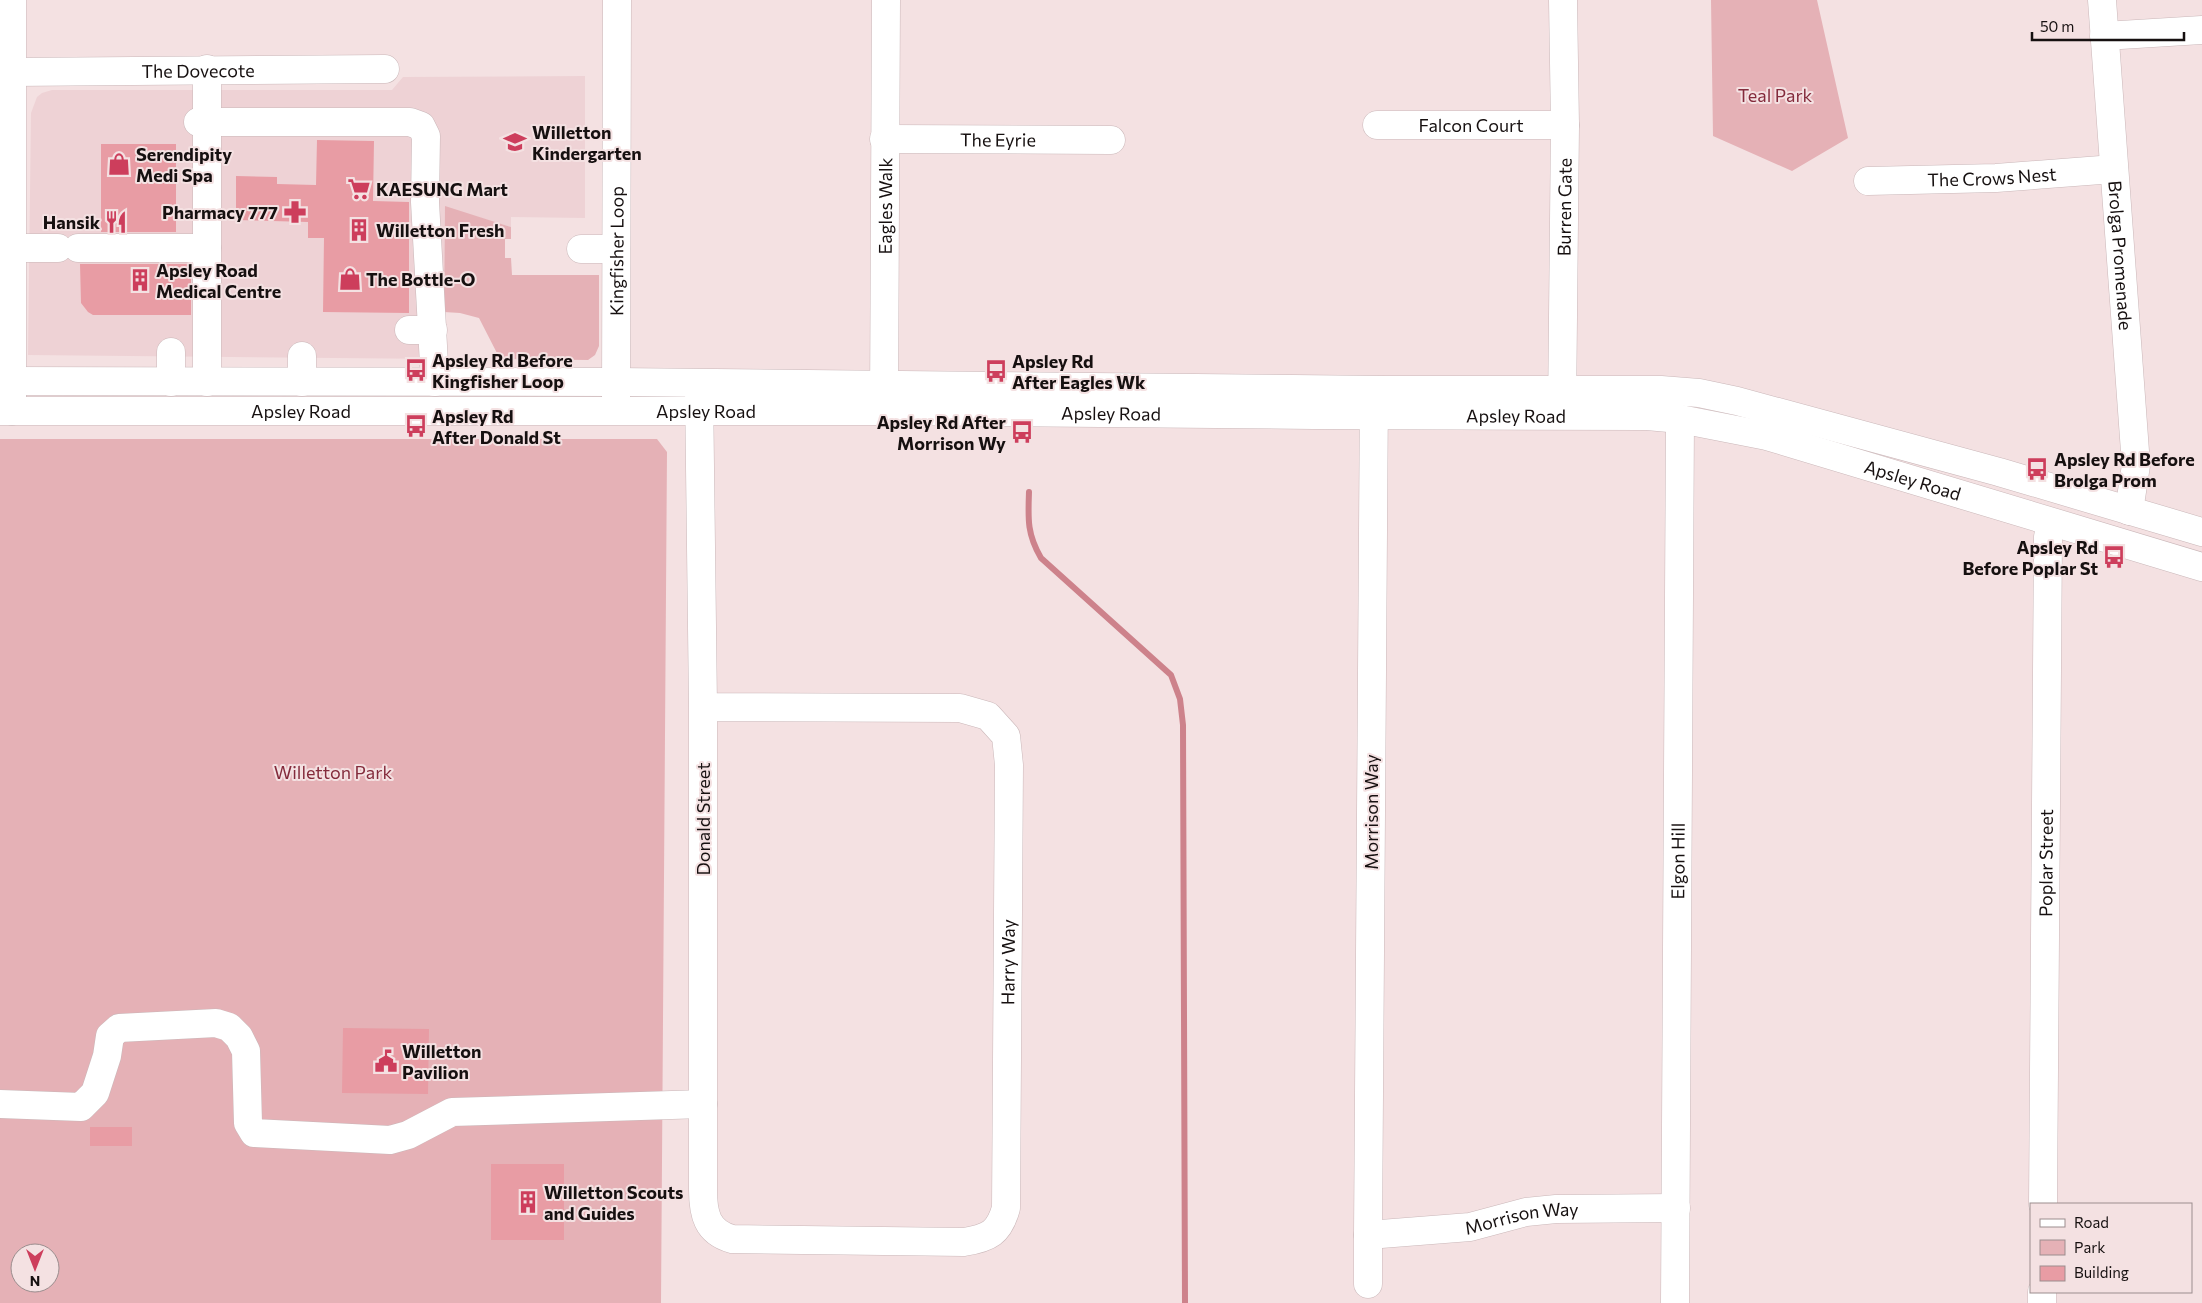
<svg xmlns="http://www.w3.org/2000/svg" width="2202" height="1303" viewBox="0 0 2202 1303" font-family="Commissioner,sans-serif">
  <rect width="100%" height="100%" fill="#f4e1e2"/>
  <path fill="#eed2d5" d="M585 76V218L511 217V227L445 207 444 359 28 355 31 113 37 97 42 93 52 90H392L403 77Z"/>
  <path fill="#e5b1b6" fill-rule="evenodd" d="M1711 0H1817L1848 138 1792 171 1713 136Z
    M445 206 511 227V239H505V258H511L512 275H599V346L595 355 588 360 500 359 479 318 460 313 444 312Z
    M0 439H657L667 452 661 1303H0ZM20 1253H50V1283H20Z"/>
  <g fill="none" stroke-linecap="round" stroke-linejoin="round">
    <path stroke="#cd828b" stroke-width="6" d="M1029 492C1028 519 1027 534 1041 558L1171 675 1180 699 1183 725 1185 1303"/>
  </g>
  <path fill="#e89ca4" d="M317 140 374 141 373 201 409 202V313L323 312 324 238H308V222L236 220V176L277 177V184L316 185Z
    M101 144H176V232H101Z
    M80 264H191V315H93L88 312 81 303Z
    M343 1028 429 1029 428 1094 342 1093Z
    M90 1127H132V1146H90Z
    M491 1164H564V1240H491Z"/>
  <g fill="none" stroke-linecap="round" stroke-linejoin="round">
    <defs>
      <g id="minor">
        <path id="s1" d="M2102 0 2136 465 2129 511"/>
        <path d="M2104 36 2202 30"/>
        <path d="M207 69V382"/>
        <path id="s2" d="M12 72 385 69"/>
        <path d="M198 122H410L421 126 426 136 425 202 435 382"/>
        <path id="s3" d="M1377 125H1565"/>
        <path id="s4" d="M884 139 1111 140"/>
        <path id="s5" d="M1868 181 1996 178 2114 169"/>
        <path d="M11 248H58"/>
        <path d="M78 248H207"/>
        <path d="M581 249H616"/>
        <path d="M409 330H433"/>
        <path d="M171 352V382"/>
        <path d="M302 356V382"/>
        <path id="s6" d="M699 387 703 707V1190C703 1214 707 1232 732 1239L964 1242C989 1238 999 1233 1006 1208L1009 765 1006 736 988 716 960 708 703 707"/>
        <path id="s7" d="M1374 391 1368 1235 1470 1227 1526 1212 1556 1209 1676 1208"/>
        <path id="s8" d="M616 406 617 0"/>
        <path id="s9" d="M884 408 886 0"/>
        <path d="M12 411V0"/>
        <path id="s10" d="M1562 413 1565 125 1563 0"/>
        <path d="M0 1104 81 1107 95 1093 107 1056 110 1036 119 1028 216 1023 229 1027 239 1037 246 1051 248 1123 254 1133 390 1140 408 1135 452 1112 703 1104"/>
        <path id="s11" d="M2043 1204 2048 537 2051 523"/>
        <path d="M1368 1235V1284"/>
        <path id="s12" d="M1675 1303 1680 419"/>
        <path d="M2042 1303V1292"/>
      </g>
      <g id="major">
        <path d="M0 381 616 382 1385 390H1661L1699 393 1737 401 1999 472 2202 532"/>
        <path id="s13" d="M0 411H884L1314 415 1647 416 1680 419 1767 436 2202 567"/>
      </g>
    </defs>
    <use href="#minor" stroke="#cab7b9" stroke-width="29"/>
    <use href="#major" stroke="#cab7b9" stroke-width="29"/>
    <use href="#minor" stroke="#fff" stroke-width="28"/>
    <use href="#major" stroke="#fff" stroke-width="28"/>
  </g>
  <defs>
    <symbol id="school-bare" viewBox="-9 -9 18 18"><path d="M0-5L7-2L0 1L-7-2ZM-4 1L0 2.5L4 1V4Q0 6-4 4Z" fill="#cd3e5c" stroke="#f4e1e2" stroke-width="2.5" paint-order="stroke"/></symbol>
    <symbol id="shop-bare" viewBox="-9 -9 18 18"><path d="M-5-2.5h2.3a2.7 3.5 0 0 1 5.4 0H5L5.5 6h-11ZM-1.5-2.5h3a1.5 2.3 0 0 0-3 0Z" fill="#cd3e5c" stroke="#f4e1e2" stroke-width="2.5" paint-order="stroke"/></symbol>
    <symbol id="supermarket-bare" viewBox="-9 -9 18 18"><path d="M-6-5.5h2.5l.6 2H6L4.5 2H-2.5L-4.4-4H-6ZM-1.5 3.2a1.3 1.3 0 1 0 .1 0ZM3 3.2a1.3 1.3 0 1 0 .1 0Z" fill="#cd3e5c" stroke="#f4e1e2" stroke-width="2.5" paint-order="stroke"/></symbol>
    <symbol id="pharmacy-bare" viewBox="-9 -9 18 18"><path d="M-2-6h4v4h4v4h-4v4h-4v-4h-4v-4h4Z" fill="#cd3e5c" stroke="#f4e1e2" stroke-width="2.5" paint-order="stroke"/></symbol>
    <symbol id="restaurant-bare" viewBox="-9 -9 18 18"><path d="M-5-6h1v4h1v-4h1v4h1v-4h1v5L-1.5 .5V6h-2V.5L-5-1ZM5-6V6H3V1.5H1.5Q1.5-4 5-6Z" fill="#cd3e5c" stroke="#f4e1e2" stroke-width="2.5" paint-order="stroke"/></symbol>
    <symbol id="building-bare" viewBox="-9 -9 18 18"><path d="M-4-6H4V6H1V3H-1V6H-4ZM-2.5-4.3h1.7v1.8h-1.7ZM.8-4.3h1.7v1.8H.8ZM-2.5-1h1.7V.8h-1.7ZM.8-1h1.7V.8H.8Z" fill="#cd3e5c" stroke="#f4e1e2" stroke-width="2.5" paint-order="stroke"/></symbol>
    <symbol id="bus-bare" viewBox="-9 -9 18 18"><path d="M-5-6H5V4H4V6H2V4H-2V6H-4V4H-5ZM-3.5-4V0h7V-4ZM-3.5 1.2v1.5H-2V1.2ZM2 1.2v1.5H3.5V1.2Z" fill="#cd3e5c" stroke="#f4e1e2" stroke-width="2.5" paint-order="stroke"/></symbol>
    <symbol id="civic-bare" viewBox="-9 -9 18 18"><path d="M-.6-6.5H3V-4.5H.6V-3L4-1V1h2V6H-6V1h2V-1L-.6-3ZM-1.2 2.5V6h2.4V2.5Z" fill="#cd3e5c" stroke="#f4e1e2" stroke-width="2.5" paint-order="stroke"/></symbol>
  </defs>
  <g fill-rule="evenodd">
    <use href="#school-bare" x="499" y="126" width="32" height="32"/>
    <use href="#shop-bare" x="103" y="148" width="32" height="32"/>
    <use href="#supermarket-bare" x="343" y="173" width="32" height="32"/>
    <use href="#pharmacy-bare" x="279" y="196" width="32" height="32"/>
    <use href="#restaurant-bare" x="100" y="206" width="32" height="32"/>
    <use href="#building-bare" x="343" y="214" width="32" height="32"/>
    <use href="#shop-bare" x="334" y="263" width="32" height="32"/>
    <use href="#building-bare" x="124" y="264" width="32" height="32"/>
    <use href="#bus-bare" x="400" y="354" width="32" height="32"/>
    <use href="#bus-bare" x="980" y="355" width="32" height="32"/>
    <use href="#bus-bare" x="400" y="410" width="32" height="32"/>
    <use href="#bus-bare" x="1006" y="416" width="32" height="32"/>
    <use href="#bus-bare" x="2021" y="453" width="32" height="32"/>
    <use href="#bus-bare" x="2098" y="541" width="32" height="32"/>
    <use href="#civic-bare" x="370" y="1045" width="32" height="32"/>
    <use href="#building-bare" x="512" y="1186" width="32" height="32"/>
  </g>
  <g text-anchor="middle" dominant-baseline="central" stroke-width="4" stroke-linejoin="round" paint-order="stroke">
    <g font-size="18" fill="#161010" stroke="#f4e1e2">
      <text stroke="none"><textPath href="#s2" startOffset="186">The Dovecote</textPath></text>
      <text stroke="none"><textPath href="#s3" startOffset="94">Falcon Court</textPath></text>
      <text stroke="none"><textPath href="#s4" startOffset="114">The Eyrie</textPath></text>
      <text stroke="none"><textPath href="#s5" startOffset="124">The Crows Nest</textPath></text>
      <text stroke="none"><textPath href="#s9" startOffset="202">Eagles Walk</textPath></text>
      <text stroke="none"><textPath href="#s10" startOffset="206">Burren Gate</textPath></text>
      <text stroke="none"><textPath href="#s8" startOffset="155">Kingfisher Loop</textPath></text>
      <text stroke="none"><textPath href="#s1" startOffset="256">Brolga Promenade</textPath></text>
      <text stroke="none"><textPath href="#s13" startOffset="301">Apsley Road</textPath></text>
      <text stroke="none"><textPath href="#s13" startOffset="706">Apsley Road</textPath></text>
      <text stroke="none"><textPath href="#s13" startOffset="1111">Apsley Road</textPath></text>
      <text stroke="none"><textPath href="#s13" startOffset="1516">Apsley Road</textPath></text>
      <text stroke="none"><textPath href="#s13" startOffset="1921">Apsley Road</textPath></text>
      <text transform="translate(1371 812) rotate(-90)">Morrison Way</text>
      <text transform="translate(703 819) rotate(-90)">Donald Street</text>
      <text stroke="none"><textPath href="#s12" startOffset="442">Elgon Hill</textPath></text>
      <text stroke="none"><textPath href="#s11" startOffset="341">Poplar Street</textPath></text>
      <text stroke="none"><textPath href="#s6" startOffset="1402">Harry Way</textPath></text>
      <text stroke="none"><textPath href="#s7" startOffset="999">Morrison Way</textPath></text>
    </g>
    <g font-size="18" fill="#842b3c" stroke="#f4e1e2">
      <text x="1775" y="95">Teal Park</text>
      <text x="333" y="772">Willetton Park</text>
    </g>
    <g font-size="18" font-weight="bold" fill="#161010" stroke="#f4e1e2" text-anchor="start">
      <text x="532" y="132">Willetton<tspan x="532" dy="21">Kindergarten</tspan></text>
      <text x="136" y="154">Serendipity<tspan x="136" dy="21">Medi Spa</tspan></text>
      <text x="376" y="189">KAESUNG Mart</text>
      <text x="278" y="212" text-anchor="end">Pharmacy 777</text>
      <text x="100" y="222" text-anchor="end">Hansik</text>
      <text x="376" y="230">Willetton Fresh</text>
      <text x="156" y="270">Apsley Road<tspan x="156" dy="21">Medical Centre</tspan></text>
      <text x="366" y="279">The Bottle-O</text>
      <text x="432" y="360">Apsley Rd Before<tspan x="432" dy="21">Kingfisher Loop</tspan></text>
      <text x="1012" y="361">Apsley Rd<tspan x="1012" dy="21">After Eagles Wk</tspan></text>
      <text x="432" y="416">Apsley Rd<tspan x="432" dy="21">After Donald St</tspan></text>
      <text x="1006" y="422" text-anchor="end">Apsley Rd After<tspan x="1006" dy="21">Morrison Wy</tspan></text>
      <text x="2054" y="459">Apsley Rd Before<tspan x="2054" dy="21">Brolga Prom</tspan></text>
      <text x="2098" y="547" text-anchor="end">Apsley Rd<tspan x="2098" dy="21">Before Poplar St</tspan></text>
      <text x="402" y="1051">Willetton<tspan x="402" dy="21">Pavilion</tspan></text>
      <text x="544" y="1192">Willetton Scouts<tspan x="544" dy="21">and Guides</tspan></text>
    </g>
  </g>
  <rect x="2030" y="1203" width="162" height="90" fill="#f4e1e2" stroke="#9b8d8e"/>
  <rect x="2040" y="1219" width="25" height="8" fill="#ffffff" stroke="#9b8d8e"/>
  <text x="2074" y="1228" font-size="15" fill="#161010">Road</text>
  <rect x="2040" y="1240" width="25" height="15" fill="#e5b1b6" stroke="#9b8d8e"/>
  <text x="2074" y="1253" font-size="15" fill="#161010">Park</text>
  <rect x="2040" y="1266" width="25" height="15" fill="#e89ca4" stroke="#9b8d8e"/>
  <text x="2074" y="1278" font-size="15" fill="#161010">Building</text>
  <g transform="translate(35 1268) rotate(180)"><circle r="24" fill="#f4e1e2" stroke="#9b8d8e"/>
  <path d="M0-4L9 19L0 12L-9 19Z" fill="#cd3e5c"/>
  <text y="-8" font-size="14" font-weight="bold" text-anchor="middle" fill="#161010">N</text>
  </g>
  <path d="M2032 32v8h152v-8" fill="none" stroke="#161010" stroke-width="2.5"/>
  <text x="2040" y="32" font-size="15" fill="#161010" stroke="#f4e1e2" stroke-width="4" paint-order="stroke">50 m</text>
</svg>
